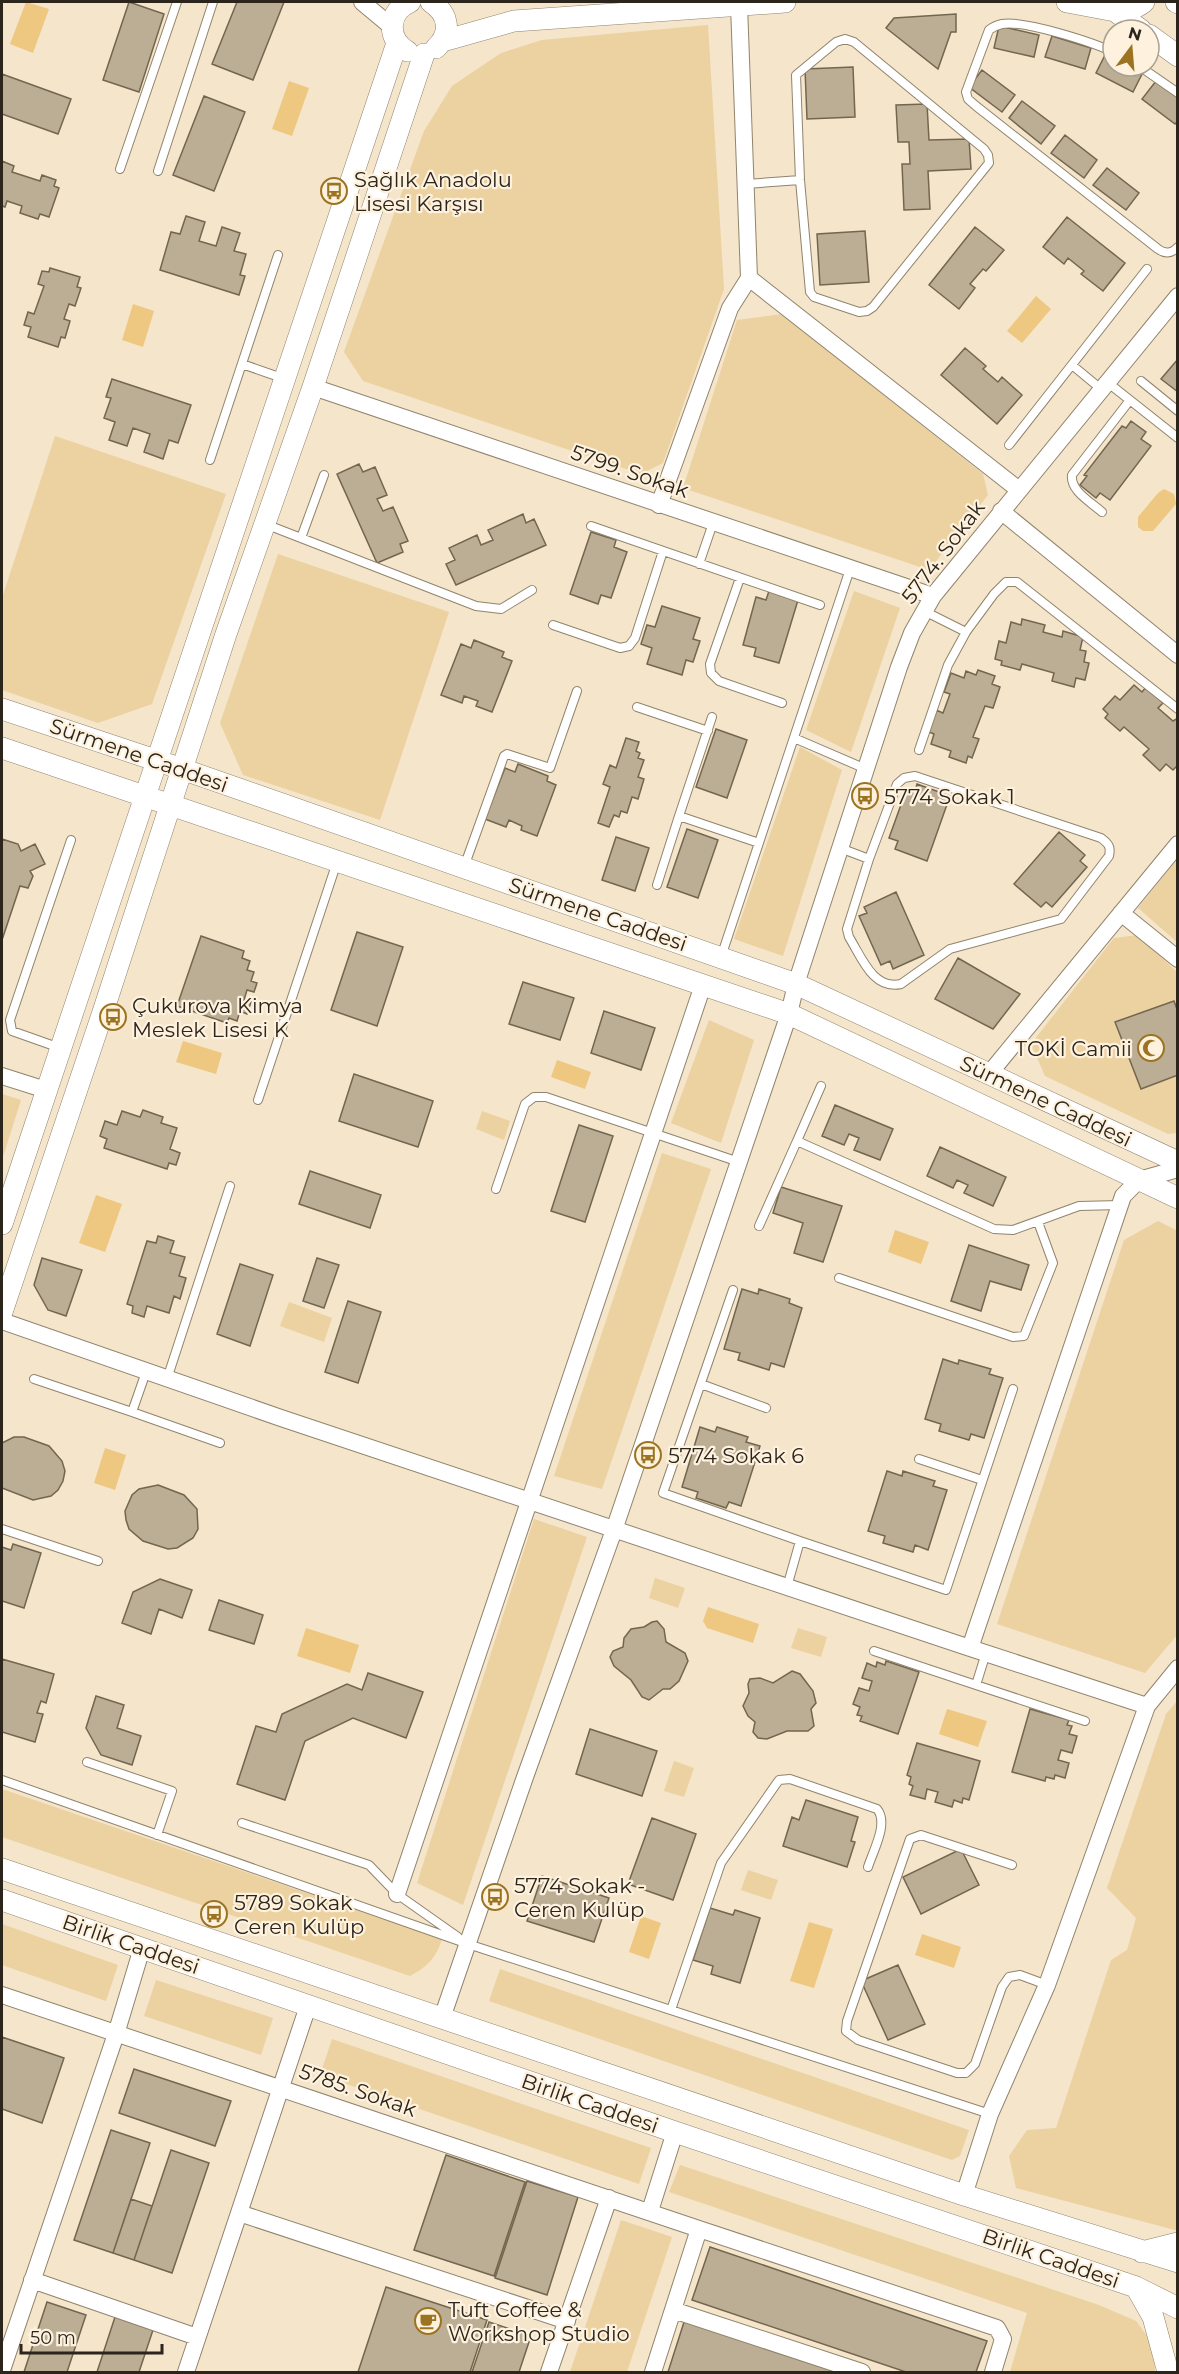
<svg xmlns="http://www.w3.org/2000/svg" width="1179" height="2374" viewBox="0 0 1179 2374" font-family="Montserrat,sans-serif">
  <rect width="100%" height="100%" fill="#f4e5cb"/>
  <path fill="#ecd1a1" d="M708 25 724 289 663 463 641 474 363 381 344 352 424 131 452 86 501 53 542 40Z
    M782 314 983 474 988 495 929 570 683 488 737 320Z
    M55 436 226 494 152 704 98 723 2 690V598Z
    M278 554 449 612 380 820 243 775 220 723Z
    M854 591 900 608 851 752 806 730Z
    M800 747 842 770 783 956 734 939Z
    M1177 859V942L1138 908Z
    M1138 935 1177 972V1133L1168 1134 1045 1076 1031 1044 1114 938Z
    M709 1020 754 1040 721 1143 671 1123Z
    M2 1094 21 1100 2 1160Z
    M482 1111 510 1121 504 1140 476 1129Z
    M662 1153 711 1169 602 1489 554 1476Z
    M1158 1221 1178 1231V1634L1145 1673 997 1624 1124 1240Z
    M289 1302 332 1318 324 1342 280 1326Z
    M534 1519 587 1537 463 1905 417 1883Z
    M655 1578 685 1588 678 1608 649 1598Z
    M798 1628 827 1637 821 1657 791 1648Z
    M1177 1701 1178 2230H1175L1016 2188 1009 2156 1027 2130 1056 2128 1111 1960 1127 1950 1136 1918 1107 1888 1166 1714Z
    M674 1761 694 1768 684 1797 664 1791Z
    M2 1789 442 1939C436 1958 427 1967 410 1976L2 1837Z
    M748 1870 778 1880 771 1900 741 1890Z
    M2 1924 118 1965 106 2001 2 1965Z
    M500 1969 969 2130 960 2156 952 2160 489 2001Z
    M156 1980 273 2018 261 2055 144 2016Z
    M332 2039 651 2148 639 2184 320 2075Z
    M680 2165 1099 2305 1136 2321 1153 2344 1155 2370 1153 2372H1010L1027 2313 669 2192Z
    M621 2220 672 2237 627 2372H570Z"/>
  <path fill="#eec781" d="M26 2 49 9 33 53 10 44Z
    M289 81 309 88 292 136 272 129Z
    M1036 296 1051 309 1022 343 1007 331Z
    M133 304 154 311 143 347 122 340Z
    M1164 489 1174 494 1176 504 1153 531H1143L1138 527V517L1158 493Z
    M183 1041 222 1053 216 1074 176 1062Z
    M557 1060 591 1072 585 1089 551 1077Z
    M96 1195 122 1204 105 1252 79 1243Z
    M895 1230 929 1242 921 1264 888 1252Z
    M105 1448 126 1455 115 1490 94 1483Z
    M708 1607 759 1624 753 1643 707 1628 703 1621Z
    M306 1628 359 1645 350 1673 297 1656Z
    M947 1709 987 1721 978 1747 939 1734Z
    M641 1916 661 1923 649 1959 629 1952Z
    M809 1922 833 1929 814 1988 790 1981Z
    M922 1934 961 1947 954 1968 915 1955Z"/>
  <path fill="#bcad95" stroke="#73664f" stroke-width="1.5" d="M129 2 164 14 139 92 103 80Z
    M237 2H284L253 80 212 64Z
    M956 14V32H951L938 69 886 28 894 18Z
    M999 26 1039 35 1034 57 994 48Z
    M1052 36 1091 48 1085 69 1045 57Z
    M1106 53 1113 57V66H1130L1143 72 1133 92 1096 73Z
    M853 67 855 117 807 119 805 69Z
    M982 70 1015 95 1002 112 969 87Z
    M2 74 71 99 58 134 2 114Z
    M1156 81 1178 98V121L1175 124 1142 99Z
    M204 96 245 112 214 191 173 175Z
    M1022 101 1055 126 1041 144 1009 118Z
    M927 104 929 140 969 139 971 169 928 171 930 209 904 210 902 164H910L909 142H898L896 105Z
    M1065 135 1097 160 1084 178 1051 153Z
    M2 161 14 166 12 172 40 181 42 175 56 180 54 186 59 188 49 217 40 214 38 219 20 213 22 206 7 201 5 207 2 206Z
    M1107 168 1139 193 1126 210 1093 185Z
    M186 216 205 222 199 241 216 246 222 227 240 233 234 251 246 254 240 275 245 276 239 295 160 270 171 232 180 234Z
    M1067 217 1125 263 1103 291 1081 274 1084 271 1068 258 1064 264 1043 247Z
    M975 227 1004 250 986 271 983 269 970 284 975 288 959 309 929 285Z
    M865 231 869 282 820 285 817 234Z
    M50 268 80 277 77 287 81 288 75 306 69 304 64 319 70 321 65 338 61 337 58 347 28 337 31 327 24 325 28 312 34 314 44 286 38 284 42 271 49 272Z
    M965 348 986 366 983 369 998 382 1002 377 1022 395 997 424 941 375Z
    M1178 359V392L1161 379Z
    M112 379 191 405 178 443 169 440 163 459 144 452 150 434 133 428 127 446 109 440 115 422 104 418 111 398 106 397Z
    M1131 421 1146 432 1141 439 1151 446 1110 500 1100 493 1096 498 1080 485 1087 476 1084 475 1122 426 1126 428Z
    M359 464 363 472 375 467 387 495 377 499 383 511 393 507 408 541 400 544 403 552 377 563 337 474Z
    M523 514 526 523 534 519 546 545 456 585 446 564 455 560 449 548 477 535 481 545 493 540 488 530Z
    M591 532 616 540 614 547 627 552 611 598 601 595 598 604 570 594Z
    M769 591 798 600 779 663 754 656 756 648 743 645 756 597 766 600Z
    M662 606 700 618 693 639 700 641 693 662 686 660 682 675 647 664 652 648 641 644 647 625 655 627Z
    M1022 619 1045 625 1043 632 1062 637 1063 631 1083 637 1080 650 1086 651 1084 662 1089 663 1085 680 1076 678 1074 687 1052 681 1054 673 1022 664 1020 670 1001 665 1002 661 995 659 999 641 1006 643 1011 622 1021 625Z
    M474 640 504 652 502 657 512 661 492 712 476 706 478 701 464 696 462 703 441 695 461 644 471 648Z
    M978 670 995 676 992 684 1000 687 993 708 985 706 973 737 979 739 972 758 968 756 966 763 949 757 951 751 931 744 934 734 929 732 936 710 943 713 950 694 944 692 951 673 964 678 966 671 976 675Z
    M1134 685 1142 692 1146 687 1163 703 1158 708 1173 721 1178 718V765L1173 770 1166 764 1160 771 1143 755 1149 749 1124 727 1120 731 1105 718 1108 714 1103 709 1115 696 1120 700Z
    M716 729 747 740 727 798 696 787Z
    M626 738 639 742 636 751 640 753 638 758 644 760 638 777 644 779 638 799 632 797 627 813 621 811 619 817 614 815 609 827 598 823 610 787 603 784 610 765 616 768Z
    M518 764 548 776 547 781 556 785 537 836 521 830 522 826 509 820 506 827 485 819 505 768 515 772Z
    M917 784 950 796 927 861 895 849 898 841 889 838 907 788 915 791Z
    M687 829 718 840 698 898 667 887Z
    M1059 832 1085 855 1080 861 1087 867 1052 907 1046 902 1041 907 1014 884Z
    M616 837 649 848 635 891 602 880Z
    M2 839 18 844 21 851 35 844 45 864 30 871 33 876 28 888 20 886 2 940Z
    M896 892 924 955 893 969 890 961 881 965 859 916 867 913 864 907Z
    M357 932 403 947 377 1026 331 1010Z
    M201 936 244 951 242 958 250 961 247 970 254 972 251 981 257 983 254 992 247 990 244 1000 251 1002 247 1014 240 1011 237 1021 229 1018 227 1023 177 1006Z
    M958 958 1020 994 993 1029 935 999Z
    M523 982 574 998 560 1040 509 1024Z
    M1174 1001 1178 1012V1075L1141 1089 1115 1022Z
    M604 1011 655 1028 641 1070 591 1053Z
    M354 1074 433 1101 418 1147 339 1121Z
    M835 1105 893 1129 880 1160 854 1150 859 1138 849 1134 844 1145 822 1136Z
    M143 1110 163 1117 161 1123 177 1128 170 1149 180 1153 176 1165 169 1163 167 1169 104 1148 107 1139 100 1136 105 1121 117 1125 122 1111 140 1117Z
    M579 1125 613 1136 585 1222 551 1211Z
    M940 1147 1006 1177 993 1206 964 1193 968 1185 957 1180 953 1188 927 1176Z
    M310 1171 381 1195 370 1228 299 1204Z
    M781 1187 842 1206 823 1262 794 1253 803 1223 773 1213Z
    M158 1236 174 1241 170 1253 185 1257 179 1276 186 1278 180 1299 174 1296 169 1313 147 1306 144 1317 132 1313 133 1306 127 1304 147 1241 156 1243Z
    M969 1245 1029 1265 1021 1290 990 1281 981 1311 951 1301Z
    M42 1258 82 1270 66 1316 48 1310 34 1285Z
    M317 1258 339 1265 324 1308 303 1301Z
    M240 1264 273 1275 250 1346 217 1334Z
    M742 1289 758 1294 759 1289 790 1299 789 1303 802 1308 784 1367 771 1363 769 1370 738 1360 740 1353 724 1349Z
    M348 1301 381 1312 358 1383 325 1372Z
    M943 1359 958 1364 959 1360 991 1369 989 1374 1003 1378 984 1438 971 1434 969 1440 939 1431 941 1424 925 1419Z
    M700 1427 715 1432 717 1427 748 1437 746 1442 760 1446 741 1506 729 1502 726 1508 696 1498 698 1492 682 1487Z
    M14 1437H24L49 1446 62 1461 65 1471 63 1481 58 1490 51 1496 33 1500 2 1488V1443Z
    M887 1471 902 1476 903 1471 935 1481 933 1486 947 1490 928 1550 915 1545 913 1552 883 1543 885 1536 868 1531Z
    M158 1485 184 1495 197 1509 198 1529 193 1538 177 1548 168 1549 143 1541 129 1529 126 1520 125 1511 132 1495 139 1489Z
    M13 1544 41 1553 24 1608 2 1601V1547L11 1550Z
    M160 1579 192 1590 182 1618 159 1609 151 1634 122 1623 133 1592Z
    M219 1600 263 1615 254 1644 209 1630Z
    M657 1621 664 1629 666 1642 685 1653 688 1661 679 1681 670 1689H663L649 1700 642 1697 631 1680 614 1666 610 1657 613 1651 623 1647 624 1638 631 1629 644 1627 652 1622Z
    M2 1659 54 1674 46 1703 41 1701 37 1713 43 1714 35 1742 2 1732Z
    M886 1661 919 1672 898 1734 860 1721 862 1716 857 1715 860 1707 853 1704 859 1688 869 1691 872 1681 862 1678 867 1663 876 1667 877 1662 885 1665Z
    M792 1671 800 1674 813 1691 816 1703 811 1709 814 1726 808 1731H787L767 1739 758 1738 753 1732 755 1722 748 1716 743 1706 749 1693 748 1684 750 1679 760 1678 773 1683Z
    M368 1673 423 1692 406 1738 353 1718 305 1741 285 1800 237 1784 256 1726 276 1732 282 1714 347 1684 362 1690Z
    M96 1696 124 1705 117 1728 141 1736 132 1765 101 1755 86 1728Z
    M1030 1709 1069 1720 1067 1725 1072 1726 1069 1734 1077 1736 1072 1753 1061 1750 1058 1760 1069 1763 1065 1778 1055 1775 1054 1779 1046 1777 1045 1781 1012 1772Z
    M590 1729 657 1751 642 1796 576 1774Z
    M917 1743 980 1761 969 1800 963 1798 962 1803 954 1800 952 1807 935 1802 938 1792 927 1789 925 1799 910 1795 913 1786 909 1784 911 1777 907 1775Z
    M806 1800 858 1817 851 1841 855 1842 847 1867 783 1846 792 1817 799 1820Z
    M652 1818 696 1834 673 1900 628 1884Z
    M961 1849 979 1885 921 1914 903 1877Z
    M542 1876 609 1898 594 1942 527 1921Z
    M710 1908 733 1915 735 1910 760 1918 740 1983 711 1974 713 1966 693 1960Z
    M898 1965 925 2024 888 2040 861 1981Z
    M2 2037 64 2058 42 2123 2 2109Z
    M134 2069 231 2101 215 2146 119 2113Z
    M111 2130 150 2143 113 2253 74 2240Z
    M171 2150 209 2163 172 2273 134 2260Z
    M446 2155 525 2182 494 2276 414 2250Z
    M527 2181 578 2197 547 2295 495 2278Z
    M131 2199 152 2206 134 2260 113 2253Z
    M710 2247 987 2341 976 2372H906L692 2300Z
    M386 2287 487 2320 470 2372H358Z
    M47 2302 86 2315 67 2372H24Z
    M115 2317 153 2330 139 2372H97Z
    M685 2319 843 2372H668Z
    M489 2322 531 2336 519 2372H472Z"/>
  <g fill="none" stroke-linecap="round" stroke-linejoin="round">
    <defs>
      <path id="service" d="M845 39 854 42 984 149 988 155 989 163 873 307 867 311 859 312 814 297 810 292 800 180 796 75 836 42Z
        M1113 52C1092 42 1024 20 1002 24 997 25 993 27 989 30L966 92 968 99 976 106 1158 249C1165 254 1171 254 1178 247
        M1139 66 1178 93
        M120 169 177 2
        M158 171 213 2
        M746 184 800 180
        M242 364 285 379
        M1072 365 1101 389
        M1141 381 1178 411
        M1107 382 1178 438
        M1009 445 1147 269
        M210 460 278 255
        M1102 512C1091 502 1070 491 1072 475L1130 400
        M265 524 476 606 501 609 532 590
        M591 526 820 605
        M301 538 324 475
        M699 564 713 523
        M740 578 710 664 711 673 719 681 782 703
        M924 611 966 632 994 594 1006 582H1017L1178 709
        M553 625 620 648 629 646 635 638 663 551
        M637 707 708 731
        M712 717 679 816 759 843
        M794 738 866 769
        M919 750 948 665 966 632
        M840 848 869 859 897 784 904 778 915 776 1101 838C1109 844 1111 847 1109 856L1061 919 950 949 901 984C873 990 862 958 849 937L847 929 869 859
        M464 867 504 756 507 754 550 768 577 691
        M657 885 679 816
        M721 957 850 569
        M60 1048 12 1031 10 1020 71 840
        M821 1086 797 1141 994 1229 1013 1230 1079 1206 1120 1205
        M258 1100 337 862
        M496 1189 525 1104 534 1097H546L739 1162
        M759 1226 797 1141
        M839 1278 1013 1337 1024 1336 1053 1263 1038 1222
        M733 1290 663 1493 800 1541
        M146 1372 132 1412 220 1443
        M34 1379 132 1412
        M167 1379 230 1186
        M701 1384 766 1408
        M919 1459 982 1480
        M2 1529 98 1561
        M787 1587 800 1541 946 1590 1013 1389
        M874 1651 976 1685 986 1653
        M976 1685 1085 1721
        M87 1762 172 1791 157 1835
        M2 1780 468 1944 990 2114
        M242 1823 369 1865 397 1894 458 1937
        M1012 1865 921 1835 910 1839 847 2021 846 2031 858 2040 957 2073H966L975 2064 1002 1987 1009 1977 1020 1975 1047 1985
        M671 2010 721 1863 779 1780 790 1779 877 1809C889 1823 873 1851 868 1867"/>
      <path id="minor" d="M362 2 392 27
        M739 5 749 278 1019 490
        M313 387 933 596
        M659 505 730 308 749 278
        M1001 511 1178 655
        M1121 913 1178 959
        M989 1074 1178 844
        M2 1076 46 1090
        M2 1321 281 1418 970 1648 1123 1196 1139 1180 1178 1169
        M1147 1706 1178 1668
        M397 1894 703 985
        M2 1995 699 2229
        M442 2018 525 1777 614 1530 789 1014 796 984 899 667 912 633 933 596 1178 296
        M964 2195 990 2114 1047 1985 1147 1706 970 1648
        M650 2211 675 2132
        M239 2213 567 2321
        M32 2280 197 2337
        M673 2310 862 2372
        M2 2370 116 2034 142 1948
        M186 2372 308 2006
        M549 2372 609 2198
        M653 2372 699 2229 997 2328 1003 2339 993 2372"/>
      <path id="tertiary" d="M431 2C449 14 452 33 436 48
        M1067 2 1115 11 1141 30
        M1176 2 1178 3
        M1115 11C1127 11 1135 9 1144 2
        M1149 35 1178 56
        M443 41 514 21 785 2
        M407 51C386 39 388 11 410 2
        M2 709 182 769 796 984 1178 1162
        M2 748 789 1014 1178 1198
        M2 1224 397 43
        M2 1312 103 1012 226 634 313 387 424 54
        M2 1869 964 2195 1178 2262
        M2 1900 675 2132 1136 2287 1178 2308
        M1142 2252 1178 2243
        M1136 2287 1153 2317 1168 2372"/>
    </defs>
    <use href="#service" stroke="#91846c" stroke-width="10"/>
    <use href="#minor" stroke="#91846c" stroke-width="18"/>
    <use href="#tertiary" stroke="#91846c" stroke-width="22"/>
    <use href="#service" stroke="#fff" stroke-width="8"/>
    <use href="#minor" stroke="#fff" stroke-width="16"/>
    <use href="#tertiary" stroke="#fff" stroke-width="21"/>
  </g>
  <defs>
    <symbol id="bus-ring" viewBox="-11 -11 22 22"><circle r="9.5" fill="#fef2de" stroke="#9c7421" stroke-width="1.5"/><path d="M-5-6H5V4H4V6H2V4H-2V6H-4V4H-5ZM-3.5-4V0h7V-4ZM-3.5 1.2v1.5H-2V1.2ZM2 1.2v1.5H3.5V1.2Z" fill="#9c7421"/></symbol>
    <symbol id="mosque-ring" viewBox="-11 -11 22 22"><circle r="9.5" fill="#fef2de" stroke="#9c7421" stroke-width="1.5"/><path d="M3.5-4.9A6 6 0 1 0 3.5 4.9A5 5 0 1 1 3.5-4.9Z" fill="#9c7421"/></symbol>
    <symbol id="cafe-ring" viewBox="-11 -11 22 22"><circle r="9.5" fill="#fef2de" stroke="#9c7421" stroke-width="1.5"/><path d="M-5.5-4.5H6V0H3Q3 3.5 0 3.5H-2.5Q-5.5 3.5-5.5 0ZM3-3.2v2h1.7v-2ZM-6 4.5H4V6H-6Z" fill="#9c7421"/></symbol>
  </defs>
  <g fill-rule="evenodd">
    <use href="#bus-ring" x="319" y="176" width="30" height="30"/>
    <use href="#bus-ring" x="850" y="781" width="30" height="30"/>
    <use href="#bus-ring" x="98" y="1002" width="30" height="30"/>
    <use href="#mosque-ring" x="1136" y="1033" width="30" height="30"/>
    <use href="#bus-ring" x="633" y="1440" width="30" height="30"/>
    <use href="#bus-ring" x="480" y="1882" width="30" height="30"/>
    <use href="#bus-ring" x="199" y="1899" width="30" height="30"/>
    <use href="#cafe-ring" x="413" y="2306" width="30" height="30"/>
  </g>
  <g text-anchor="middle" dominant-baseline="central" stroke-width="4.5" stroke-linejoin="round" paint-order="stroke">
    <g font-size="21" fill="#2b251c" stroke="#fef2de" text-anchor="start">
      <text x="354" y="179">Sağlık Anadolu<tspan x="354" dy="24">Lisesi Karşısı</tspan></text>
      <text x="884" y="796">5774 Sokak 1</text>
      <text x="132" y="1005">Çukurova Kimya<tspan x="132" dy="24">Meslek Lisesi K</tspan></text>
      <text x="1132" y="1048" text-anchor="end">TOKİ Camii</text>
      <text x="668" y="1455">5774 Sokak 6</text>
      <text x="514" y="1885">5774 Sokak -<tspan x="514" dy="24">Ceren Kulüp</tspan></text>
      <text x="234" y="1902">5789 Sokak<tspan x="234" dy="24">Ceren Kulüp</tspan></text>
      <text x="448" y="2309">Tuft Coffee &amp;<tspan x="448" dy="24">Workshop Studio</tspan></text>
    </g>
    <g font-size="21" fill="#2b251c" stroke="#fef2de">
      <text transform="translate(630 471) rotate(19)">5799. Sokak</text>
      <text transform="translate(943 552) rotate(-53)">5774. Sokak</text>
      <text transform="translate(139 755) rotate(19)">Sürmene Caddesi</text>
      <text transform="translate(598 914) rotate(19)">Sürmene Caddesi</text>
      <text transform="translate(1046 1101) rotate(25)">Sürmene Caddesi</text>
      <text transform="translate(131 1944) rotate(19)">Birlik Caddesi</text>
      <text transform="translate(358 2090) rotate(19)">5785. Sokak</text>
      <text transform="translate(590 2103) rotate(19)">Birlik Caddesi</text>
      <text transform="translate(1051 2258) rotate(19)">Birlik Caddesi</text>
    </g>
  </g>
  <rect width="1179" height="2374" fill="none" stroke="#2b251c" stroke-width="6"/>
  <g transform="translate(1131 48) rotate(16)"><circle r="28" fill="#fef2de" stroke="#aaa090" stroke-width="1.5"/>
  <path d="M0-4.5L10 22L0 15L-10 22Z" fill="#9c7421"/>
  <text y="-9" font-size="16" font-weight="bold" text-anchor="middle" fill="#2b251c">N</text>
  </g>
  <path d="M21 2344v9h141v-9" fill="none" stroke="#2b251c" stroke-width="3"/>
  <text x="30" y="2344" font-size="18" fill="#2b251c" stroke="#fef2de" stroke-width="4.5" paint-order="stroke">50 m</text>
</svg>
